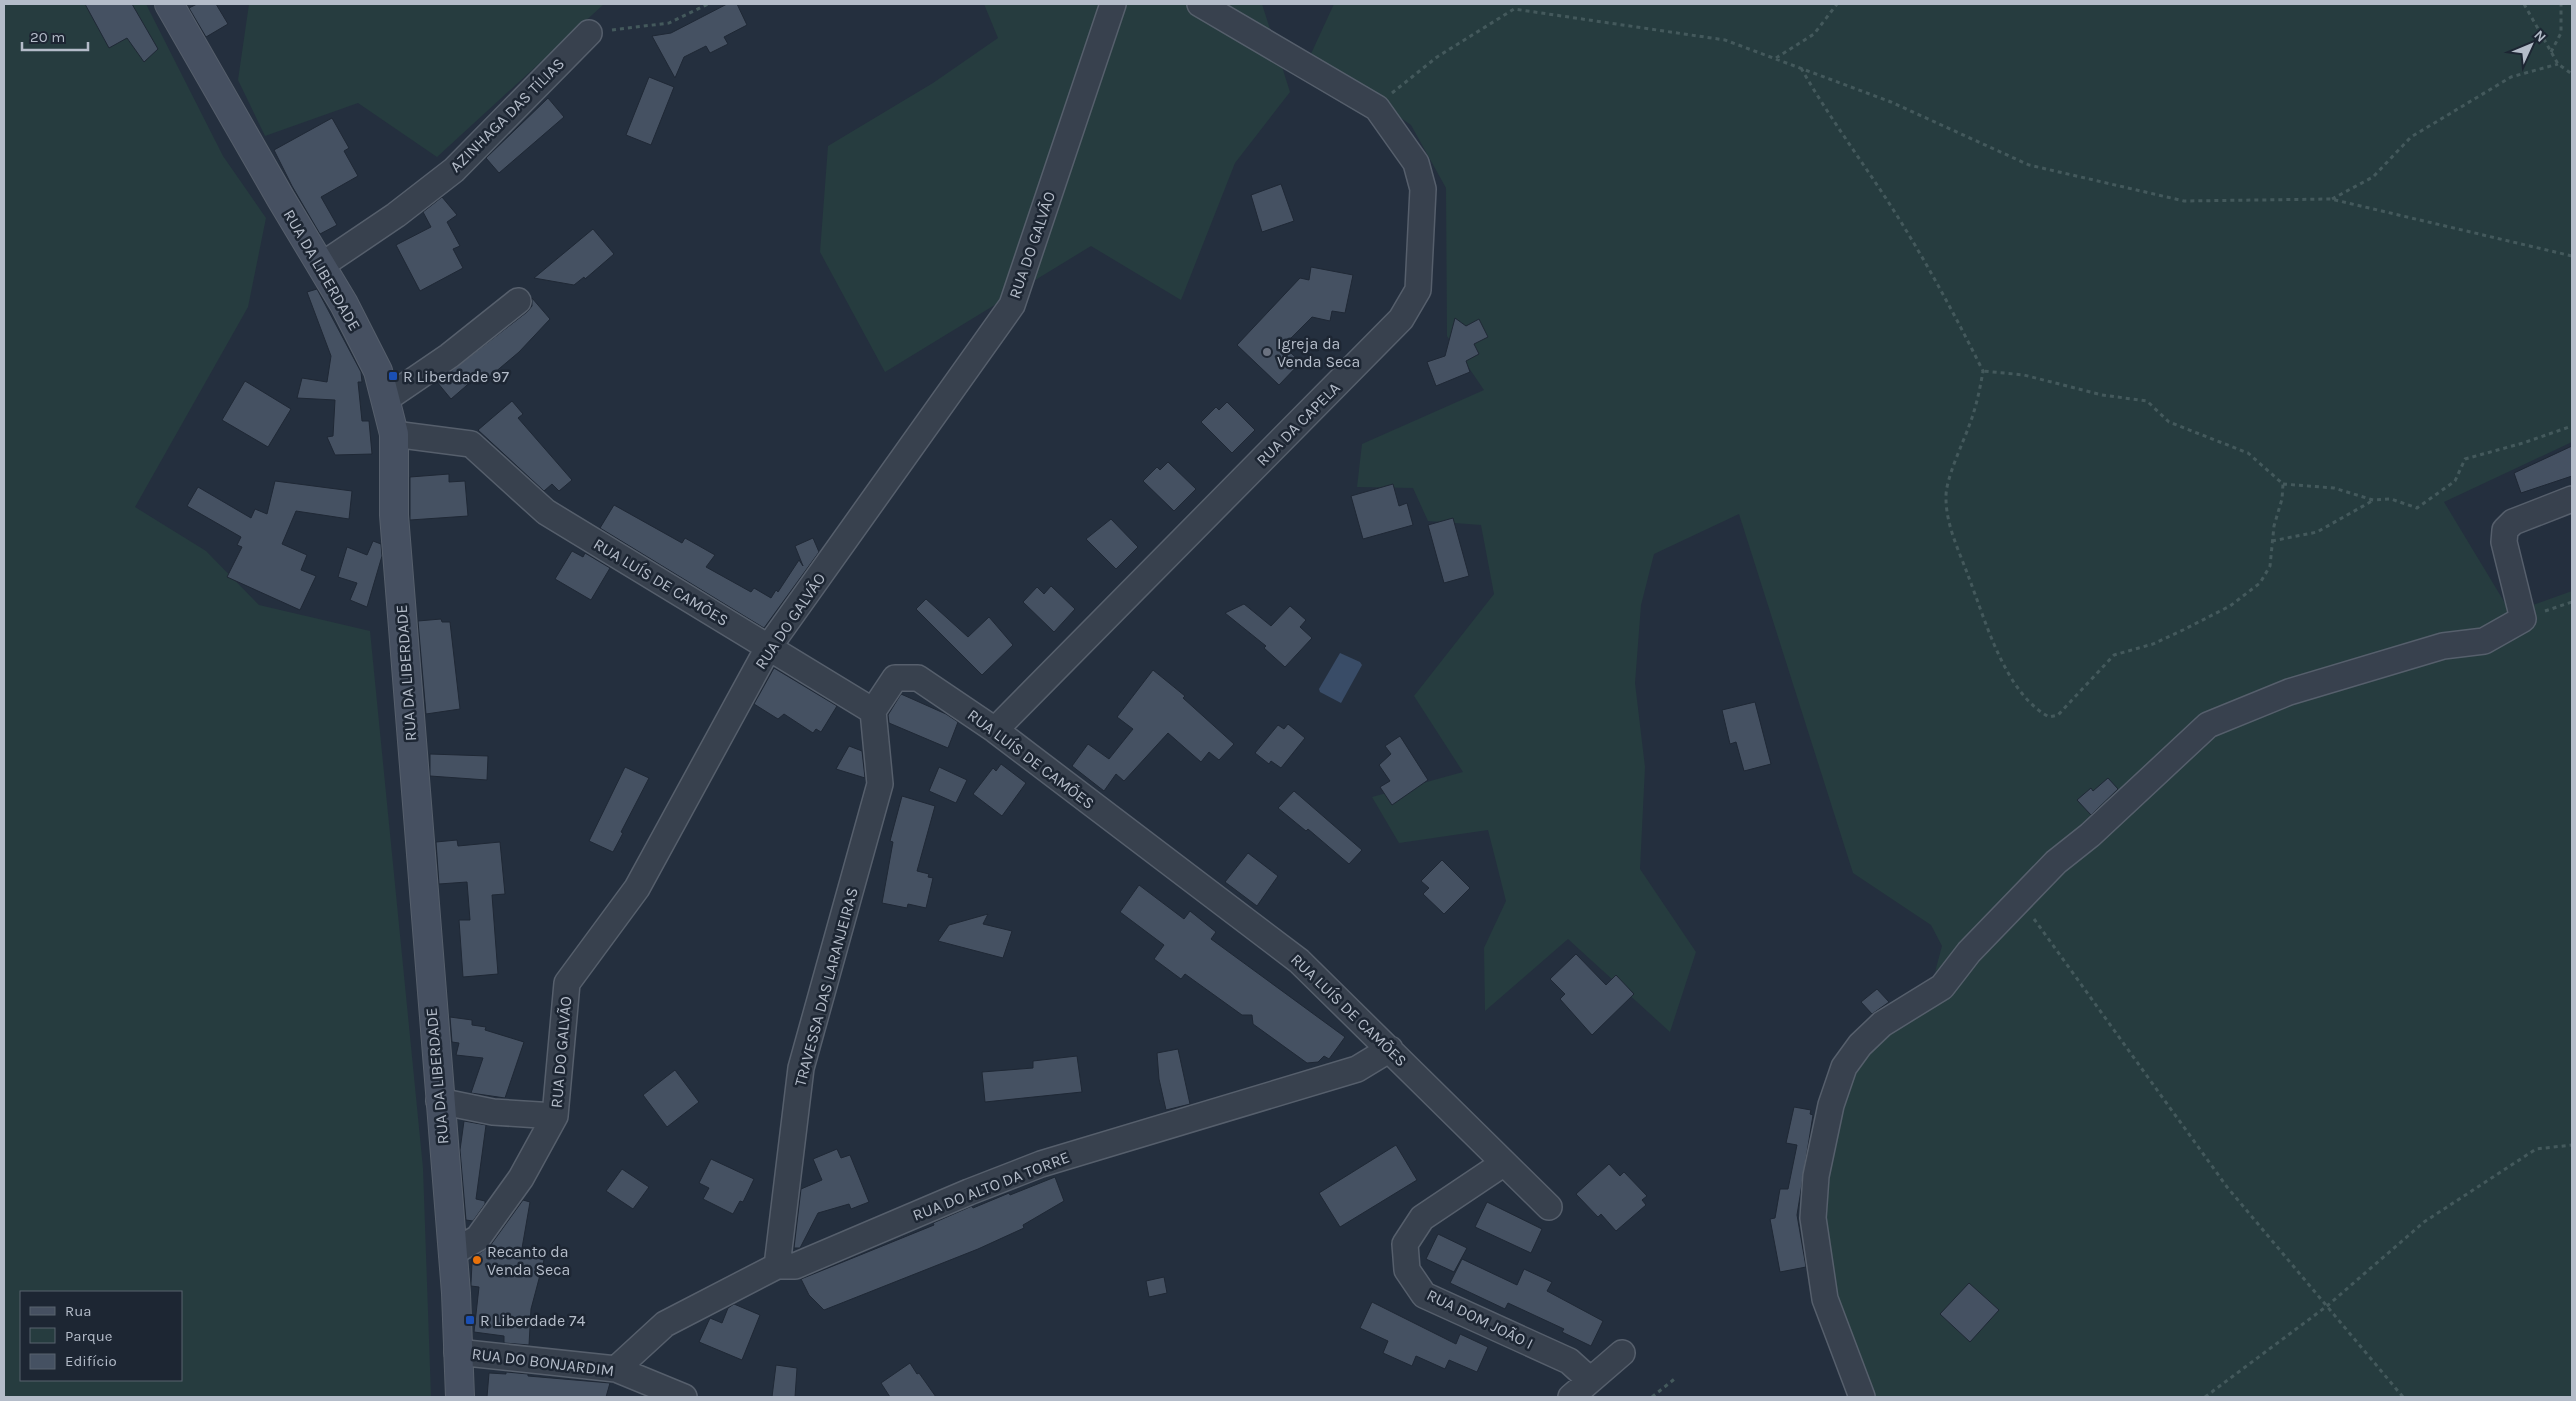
<svg xmlns="http://www.w3.org/2000/svg" width="2576" height="1401" viewBox="0 0 2576 1401" font-family="Karla,sans-serif">
  <rect width="100%" height="100%" fill="#242f3e"/>
  <path fill="#263c3f" fill-rule="evenodd" d="M4 4H146L223 156 266 218 248 307 135 507 206 551 259 605 370 631 423 1168 431 1397H4ZM21 1292H181V1380H21Z
    M249 4H604L437 157 358 103 265 136 238 80Z
    M984 4H1262L1290 92 1235 163 1181 300 1091 246 885 372 820 252 828 146 933 83 998 38Z
    M1334 4H2572V442L2444 502 2511 613 2572 591V1397H1866L1824 1264 1825 1158 1853 1065 1917 1010 1948 999 1959 987 1968 964 2046 880 1935 972 1942 946 1931 925 1853 873 1739 514 1654 554 1641 605 1635 683 1645 767 1640 869 1696 952 1670 1032 1568 939 1485 1011 1484 948 1506 901 1488 830 1399 843 1372 797 1463 772 1414 696 1494 594 1481 525 1428 521 1413 488 1357 487 1362 444 1484 390 1447 336 1446 188 1411 125 1310 56Z"/>
  <path fill="#394c67" d="M1340 653 1360 662 1362 665 1341 703 1320 692 1319 689Z"/>
  <path fill="#455162" stroke="#1f2835" d="M85 4H132L158 49 144 62 127 38 109 48Z
    M197 4H216L228 24 206 37 189 8Z
    M727 4H737L747 25 724 37 728 44 710 53 706 46 684 57 675 78 652 36 671 33Z
    M649 77 674 87 651 145 626 135Z
    M548 98 564 117 499 173 486 158Z
    M332 118 349 148 344 151 358 176 321 197 337 225 320 234 292 186 274 150Z
    M1281 184 1294 221 1262 232 1251 195Z
    M442 197 457 215 447 222 460 246 453 249 463 268 420 291 396 245 431 227 423 212Z
    M593 229 614 254 585 279 584 277 574 285 534 278Z
    M1311 267 1353 275 1345 313 1332 311 1330 321 1312 317 1283 346 1301 362 1279 385 1237 345 1300 278 1309 280Z
    M317 289 361 372 362 382H358L362 421H369L372 454 335 455 327 437 333 436 335 400 297 398 302 378 327 382 331 356 307 292Z
    M532 298 550 319 519 352 487 379 481 373 451 399 437 382 527 312 532 306Z
    M1455 318 1466 326 1479 319 1488 337 1474 344 1479 354 1466 361 1470 372 1436 386 1427 362 1445 356Z
    M245 381 291 409 268 447 222 420Z
    M512 401 523 414 518 418 572 480 559 491 552 484 544 491 478 430Z
    M1227 402 1255 430 1232 453 1201 422 1216 407 1219 410Z
    M2572 446V476L2521 493 2514 473Z
    M1168 462 1196 489 1174 511 1143 481 1157 467 1160 470Z
    M449 474V482L465 481 468 516 410 520V477Z
    M275 481 352 491 349 519 296 511 282 544 307 555 301 570 316 576 300 610 227 577 242 547 237 545 241 537 187 506 198 487 251 518 255 509 267 514Z
    M1393 484 1399 506 1407 503 1413 525 1363 539 1351 496Z
    M614 505 682 543 685 538 715 555 706 567 751 592 754 588 771 598 776 590 778 592 799 560 803 566 795 546 813 538 819 552 764 628 600 528Z
    M1453 518 1469 576 1444 583 1428 525Z
    M1111 519 1138 547 1116 569 1086 539Z
    M373 541 381 544 382 556 367 607 350 600 357 583 338 577 347 547 367 555Z
    M572 551 583 557 585 553 610 568 591 600 555 579Z
    M1051 586 1075 609 1054 632 1023 602 1037 587 1044 594Z
    M926 599 968 637 989 617 1013 645 982 675 916 609Z
    M1244 604 1271 626 1290 606 1306 620 1300 627 1312 638 1285 667 1264 648 1266 646 1225 613Z
    M441 619 442 622H450L460 709 426 714 418 621Z
    M774 668 837 706 821 732 816 729 813 733 784 714 778 719 754 704Z
    M1153 670 1185 696 1183 698 1234 744 1219 760 1209 752 1201 762 1168 733 1124 781 1116 774 1104 791 1072 766 1088 744 1109 759 1133 729 1117 717Z
    M901 694 946 714 958 722 948 748 889 723 888 715Z
    M1755 702 1771 764 1744 771 1736 742 1730 744 1722 710Z
    M1288 724 1305 738 1281 768 1271 761 1269 764 1255 753 1278 725 1284 729Z
    M1400 736 1428 780 1392 805 1380 787 1390 781 1379 765 1391 754 1385 746Z
    M849 746 862 751 865 778 836 769Z
    M430 754 488 756 487 780 430 776Z
    M1001 764 1026 783 1002 816 973 794 993 768 996 771Z
    M625 767 649 778 621 832 623 833 613 852 589 841Z
    M939 767 967 780 956 803 929 791Z
    M2108 778 2118 789 2091 815 2077 800 2091 788 2093 791Z
    M1294 791 1362 850 1349 864 1308 829 1306 831 1278 808Z
    M902 796 935 806 917 871 929 874 928 877 933 878 926 908 908 904 907 908 882 903 893 842 890 841Z
    M457 840 458 846 500 842 505 894 492 895 498 974 463 977 459 920H470L467 882 439 884 436 842Z
    M1248 853 1278 876 1257 906 1225 882Z
    M1442 860 1470 888 1444 914 1423 894 1429 888 1421 881Z
    M1139 885 1184 919 1190 911 1216 932 1211 939 1345 1037 1329 1059 1324 1056 1318 1062 1307 1063 1253 1024 1252 1015H1242L1185 974 1181 979 1154 959 1164 945 1120 912Z
    M988 914 983 924 1012 931 1003 958 938 941 949 925Z
    M1576 954 1606 985 1616 975 1634 994 1592 1035 1560 999 1565 994 1550 979Z
    M1877 989 1889 1002 1872 1014 1861 1002Z
    M450 1017 472 1020V1025L486 1027 485 1030 524 1042 505 1098 471 1093 483 1058 456 1055 459 1043 452 1042Z
    M1178 1049 1190 1104 1166 1110 1159 1079 1157 1053Z
    M1077 1056 1082 1092 985 1102 982 1072 1033 1068V1061Z
    M675 1070 699 1102 667 1127 643 1095Z
    M1794 1107 1811 1110 1810 1114 1813 1115 1797 1215 1806 1267 1780 1272 1770 1219 1775 1218 1780 1189H1788L1797 1145 1786 1143Z
    M464 1121 486 1125 476 1199 485 1201V1204L473 1221 466 1220 460 1150Z
    M1396 1145 1417 1180 1340 1227 1319 1193Z
    M837 1149 841 1158 850 1155 869 1202 851 1209 849 1204 818 1213 800 1248H794L801 1189 822 1180 813 1159Z
    M711 1159 754 1179 743 1202 740 1201 733 1214 703 1199 709 1188 699 1183Z
    M1609 1164 1620 1176 1624 1172 1647 1196 1642 1200 1646 1205 1616 1231 1601 1214 1598 1217 1576 1194Z
    M622 1169 649 1187 633 1209 606 1191Z
    M1055 1177 1064 1201 1023 1225 1024 1228 978 1249 824 1310 809 1295 801 1279 934 1225 933 1223 972 1206 973 1208 1009 1193 1010 1195Z
    M523 1200 530 1202 521 1254 544 1260 531 1309 529 1345 504 1343V1336L474 1332 479 1287 471 1286V1283L472 1263 476 1256 490 1246Z
    M1487 1202 1542 1229 1531 1253 1475 1227Z
    M1438 1234 1467 1248 1454 1272 1426 1259Z
    M1462 1259 1517 1285 1524 1269 1552 1282 1547 1291 1603 1321 1591 1346 1562 1332 1564 1329 1508 1303 1505 1309 1450 1283Z
    M1164 1277 1167 1293 1149 1297 1146 1281Z
    M1969 1283 1999 1310 1970 1342 1940 1314Z
    M1372 1302 1456 1344 1460 1334 1488 1347 1477 1372 1449 1360 1445 1369 1416 1356 1412 1366 1383 1353 1388 1341 1360 1328Z
    M734 1304 760 1315 742 1360 699 1342 710 1318 722 1323 728 1308Z
    M910 1363 917 1374 919 1373 936 1397H890L881 1383Z
    M776 1365 797 1368 795 1397H772Z
    M506 1372 528 1374V1376L610 1383 606 1397H487L489 1373 506 1374Z"/>
  <g fill="none" stroke-linecap="round" stroke-linejoin="round">
    <defs>
      <path id="street" d="M322 265 396 215 454 170 589 33
        M386 399 449 356 518 301
        M394 434 471 444 546 512 873 711 895 678H918L995 730 1299 961 1549 1207
        M995 730 1401 319 1418 290 1423 189 1416 163 1377 108 1200 4
        M439 1101 493 1112 555 1116
        M1504 1163 1422 1218 1405 1244 1407 1270 1424 1295 1569 1361 1590 1380
        M452 1253 478 1238 521 1178 555 1116 567 983 637 888 768 648 1012 305 1113 4
        M777 1266 801 1068 880 784 873 711
        M457 1352 616 1369 684 1397
        M616 1369 665 1324 777 1266H795L969 1192 1041 1164 1357 1069 1390 1049
        M1571 1397 1622 1353
        M1862 1397 1825 1299 1813 1218 1816 1176 1831 1105 1844 1067 1860 1045 1882 1024 1942 987 1969 952 2056 862 2090 835 2208 725 2289 692 2443 646 2484 641 2523 619 2504 542 2505 530 2513 522 2572 499"/>
      <path id="secondary" d="M169 4 281 199 344 304 378 371 394 434V515L456 1293 460 1397"/>
    </defs>
    <use href="#street" stroke="#565f6c" stroke-width="28"/>
    <use href="#secondary" stroke="#565f6c" stroke-width="30"/>
    <path stroke="#44595c" stroke-width="3" stroke-dasharray="4 4" stroke-linecap="butt" d="M2524 4 2558 64 2572 74
      M612 30 669 23 708 4
      M2551 52 2561 33V4
      M1776 58 1814 34 1837 4
      M1801 68C1830 119 1865 165 1896 214 1928 265 1956 317 1983 371 1980 389 1976 408 1969 426 1963 443 1945 480 1946 498 1946 526 1960 553 1969 578 1986 622 2005 693 2049 717L2058 715 2114 655 2153 644 2183 630 2230 606 2260 583 2270 566 2274 526 2282 499 2283 484 2248 453 2169 422 2147 401 2102 395 2024 375 1983 371
      M1392 93 1437 57 1514 9 1725 40 1891 102 2029 165 2184 201 2331 199 2572 256
      M2332 199 2373 177 2411 137 2511 77 2558 64
      M2283 484 2334 488 2373 500 2391 499 2417 508 2455 481 2465 459 2523 443 2572 426
      M2272 541 2317 532 2372 501
      M2545 611 2572 602
      M2034 919 2227 1187 2403 1397
      M1652 1397 1677 1377
      M2205 1397 2327 1306 2424 1222 2536 1149 2572 1145"/>
    <use href="#street" stroke="#38414e" stroke-width="25"/>
    <use href="#secondary" stroke="#465061" stroke-width="28"/>
  </g>
  <circle fill="#6b7280" stroke="#1d2633" stroke-width="2" cx="1267" cy="352" r="5"/>
  <g fill="#1a4fb4" stroke="#1d2633" stroke-width="2">
    <rect x="388" y="371" width="10" height="10" rx="2.5"/>
    <rect x="465" y="1315" width="10" height="10" rx="2.5"/>
  </g>
  <circle fill="#e8710a" stroke="#1d2633" stroke-width="2" cx="477" cy="1260" r="5"/>
  <g text-anchor="middle" dominant-baseline="central" stroke-width="5" stroke-linejoin="round" paint-order="stroke">
    <g font-size="16" fill="#b4bcc9" stroke="#1d2633">
      <text transform="translate(507 115) rotate(-45)">AZINHAGA DAS TÍLIAS</text>
      <text transform="translate(1032 245) rotate(-71)">RUA DO GALVÃO</text>
      <text transform="translate(322 270) rotate(60)">RUA DA LIBERDADE</text>
      <text transform="translate(1298 424) rotate(-45)">RUA DA CAPELA</text>
      <text transform="translate(661 582) rotate(31)">RUA LUÍS DE CAMÕES</text>
      <text transform="translate(790 621) rotate(-56)">RUA DO GALVÃO</text>
      <text transform="translate(406 673) rotate(-94)">RUA DA LIBERDADE</text>
      <text transform="translate(1031 759) rotate(37)">RUA LUÍS DE CAMÕES</text>
      <text transform="translate(826 987) rotate(-75)">TRAVESSA DAS LARANJEIRAS</text>
      <text transform="translate(1349 1010) rotate(44)">RUA LUÍS DE CAMÕES</text>
      <text transform="translate(561 1052) rotate(-85)">RUA DO GALVÃO</text>
      <text transform="translate(437 1076) rotate(-95)">RUA DA LIBERDADE</text>
      <text transform="translate(991 1186) rotate(-21)">RUA DO ALTO DA TORRE</text>
      <text transform="translate(1480 1319) rotate(26)">RUA DOM JOÃO I</text>
      <text transform="translate(543 1362) rotate(7)">RUA DO BONJARDIM</text>
    </g>
    <g font-size="16" fill="#b4bcc9" stroke="#1d2633" text-anchor="start">
      <text x="1277" y="343">Igreja da<tspan x="1277" dy="18">Venda Seca</tspan></text>
      <text x="403" y="376">R Liberdade 97</text>
      <text x="487" y="1251">Recanto da<tspan x="487" dy="18">Venda Seca</tspan></text>
      <text x="480" y="1320">R Liberdade 74</text>
    </g>
  </g>
  <rect width="2576" height="1401" fill="none" stroke="#b4bcc9" stroke-width="10"/>
  <rect x="20" y="1291" width="162" height="90" fill="#1d2633" stroke="#59626f"/>
  <rect x="30" y="1307" width="25" height="8" fill="#465061" stroke="#59626f"/>
  <text x="65" y="1316" font-size="15" fill="#b4bcc9">Rua</text>
  <rect x="30" y="1328" width="25" height="15" fill="#263c3f" stroke="#59626f"/>
  <text x="65" y="1341" font-size="15" fill="#b4bcc9">Parque</text>
  <rect x="30" y="1354" width="25" height="15" fill="#455162" stroke="#59626f"/>
  <text x="65" y="1366" font-size="15" fill="#b4bcc9">Edifício</text>
  <g transform="translate(2531 45) rotate(46)" stroke="#1d2633" stroke-width="4" paint-order="stroke">
  <path d="M0-4L9 19L0 12L-9 19Z" fill="#b4bcc9"/>
  <text y="-8" font-size="14" font-weight="bold" text-anchor="middle" fill="#b4bcc9">N</text>
  </g>
  <path d="M22 42v8h66v-8" fill="none" stroke="#b4bcc9" stroke-width="2.5"/>
  <text x="30" y="42" font-size="15" fill="#b4bcc9" stroke="#1d2633" stroke-width="4" paint-order="stroke">20 m</text>
</svg>
